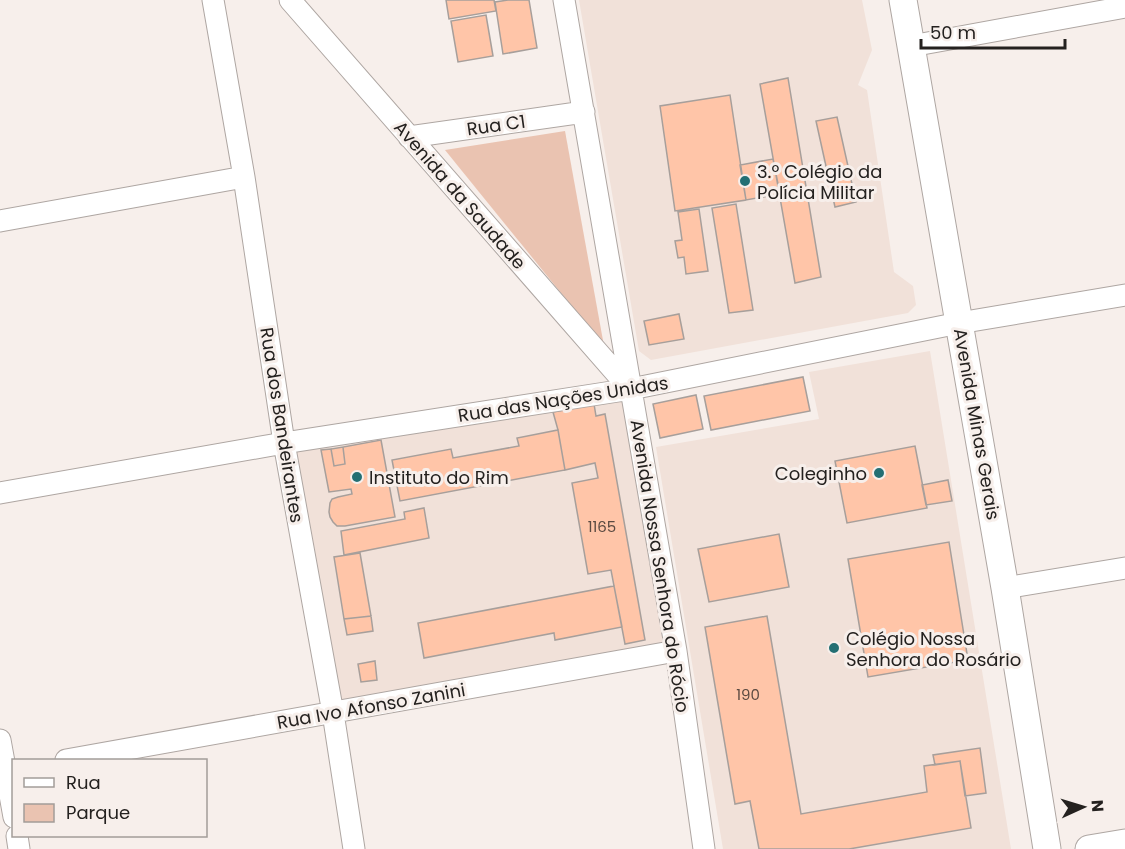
<svg xmlns="http://www.w3.org/2000/svg" width="1125" height="849" viewBox="0 0 1125 849" font-family="Poppins,sans-serif">
  <rect width="100%" height="100%" fill="#f7efeb"/>
  <path fill="#f1e1d9" d="M579 0H862L872 50 858 85 867 90 894 272 913 286 916 305 908 313 651 360 639 351Z
    M930 351 1011 849H723L656 447 819 419 809 372Z
    M630 390 672 651 338 709 292 451Z"/>
  <path fill="#eac3b1" d="M565 131 604 346 445 150Z"/>
  <path fill="#ffc5a8" stroke="#a79f9b" stroke-width="1.5" d="M446 0H494L496 11 449 19Z
    M508 0H529L537 48 503 54 495 2Z
    M486 15 493 56 458 62 451 21Z
    M788 78 821 277 795 283 760 84Z
    M730 95 746 200 675 211 660 106Z
    M837 117 856 202 835 207 816 121Z
    M773 159 780 194 746 200 740 165Z
    M736 204 753 310 729 313 712 208Z
    M699 209 708 271 686 274 684 257 678 258 675 241 682 240 678 212Z
    M679 314 684 339 649 345 644 321Z
    M803 377 810 411 711 430 704 396Z
    M696 395 703 429 660 438 653 404Z
    M594 404 596 416 605 414 645 640 625 644 611 570 588 574 572 483 598 478 595 463 565 470 558 430 553 412Z
    M558 430 565 470 400 501 392 460 451 449 453 458 519 446 517 438Z
    M381 440 395 517 345 526H337L333 522 330 517 329 512 330 503 332 499 338 497 352 494 351 489 329 492 321 450 331 449 334 466 345 464 343 447Z
    M915 446 927 508 847 523 835 461Z
    M343 447 345 464 334 466 331 449Z
    M948 480 952 501 926 505 922 485Z
    M424 508 429 538 344 555 341 531 405 519 404 512Z
    M779 534 789 587 709 602 698 549Z
    M949 542 968 660 868 677 848 559Z
    M360 553 371 616 344 619 334 557Z
    M614 586 622 627 555 640 554 633 424 658 418 623Z
    M371 616 373 631 347 635 344 619Z
    M767 616 801 814 927 792 924 766 960 761 971 828 849 849H759L750 801 735 804 705 627Z
    M375 661 377 680 361 682 358 664Z
    M980 748 986 793 965 796 960 761 935 765 933 755Z"/>
  <g fill="none" stroke-linecap="round" stroke-linejoin="round">
    <defs>
      <path id="minor" d="M213 0 244 177 284 443 333 713 354 849
        M290 0 630 389
        M564 0 676 651 704 849
        M911 46 1125 7
        M409 137 584 112
        M0 221 244 177
        M0 493 284 443 631 389 959 323 1125 295
        M1005 588 1125 568
        M0 740 14 817
        M66 760 676 651
        M17 836 19 849"/>
      <path id="tertiary" d="M903 0 1005 588 1047 849
        M1089 849 1125 843"/>
    </defs>
    <use href="#minor" stroke="#aea6a2" stroke-width="23"/>
    <use href="#tertiary" stroke="#aea6a2" stroke-width="29"/>
    <use href="#minor" stroke="#fff" stroke-width="21"/>
    <use href="#tertiary" stroke="#fff" stroke-width="27"/>
  </g>
  <g fill="#246f73" stroke="#f7efeb" stroke-width="2">
    <circle cx="745" cy="181" r="6"/>
    <circle cx="879" cy="473" r="6"/>
    <circle cx="357" cy="477" r="6"/>
    <circle cx="834" cy="648" r="6"/>
  </g>
  <g text-anchor="middle" dominant-baseline="central" stroke-width="6" stroke-linejoin="round" paint-order="stroke">
    <g font-size="15" fill="#5b4a41">
      <text x="602" y="526">1165</text>
      <text x="748" y="694">190</text>
    </g>
    <g font-size="18" fill="#24211f" stroke="#f7efeb">
      <text transform="translate(496 125) rotate(-8)">Rua C1</text>
      <text transform="translate(460 195) rotate(49)">Avenida da Saudade</text>
      <text transform="translate(563 399) rotate(-9)">Rua das Nações Unidas</text>
      <text transform="translate(977 424) rotate(80)">Avenida Minas Gerais</text>
      <text transform="translate(282 425) rotate(81)">Rua dos Bandeirantes</text>
      <text transform="translate(660 566) rotate(81)">Avenida Nossa Senhora do Rócio</text>
      <text transform="translate(371 706) rotate(-10)">Rua Ivo Afonso Zanini</text>
    </g>
    <g font-size="18" fill="#24211f" stroke="#f7efeb" text-anchor="start">
      <text x="757" y="171">3.º Colégio da<tspan x="757" dy="21">Polícia Militar</tspan></text>
      <text x="867" y="473" text-anchor="end">Coleginho</text>
      <text x="369" y="477">Instituto do Rim</text>
      <text x="846" y="638">Colégio Nossa<tspan x="846" dy="21">Senhora do Rosário</tspan></text>
    </g>
  </g>
  <rect x="12" y="759" width="195" height="78" fill="#f7efeb" stroke="#a39d99" stroke-width="1.5"/>
  <rect x="24" y="778" width="30" height="9" fill="#ffffff" stroke="#a39d99" stroke-width="1.5"/>
  <text x="66" y="789" font-size="18" fill="#24211f">Rua</text>
  <rect x="24" y="804" width="30" height="18" fill="#eac3b1" stroke="#a39d99" stroke-width="1.5"/>
  <text x="66" y="819" font-size="18" fill="#24211f">Parque</text>
  <g transform="translate(1083 807) rotate(86)" stroke="#f7efeb" stroke-width="4.5" paint-order="stroke">
  <path d="M0-4.5L10 22L0 15L-10 22Z" fill="#24211f"/>
  <text y="-9" font-size="16" font-weight="bold" text-anchor="middle" fill="#24211f">N</text>
  </g>
  <path d="M921 39v9h144v-9" fill="none" stroke="#24211f" stroke-width="3"/>
  <text x="930" y="39" font-size="18" fill="#24211f" stroke="#f7efeb" stroke-width="4.5" paint-order="stroke">50 m</text>
</svg>
